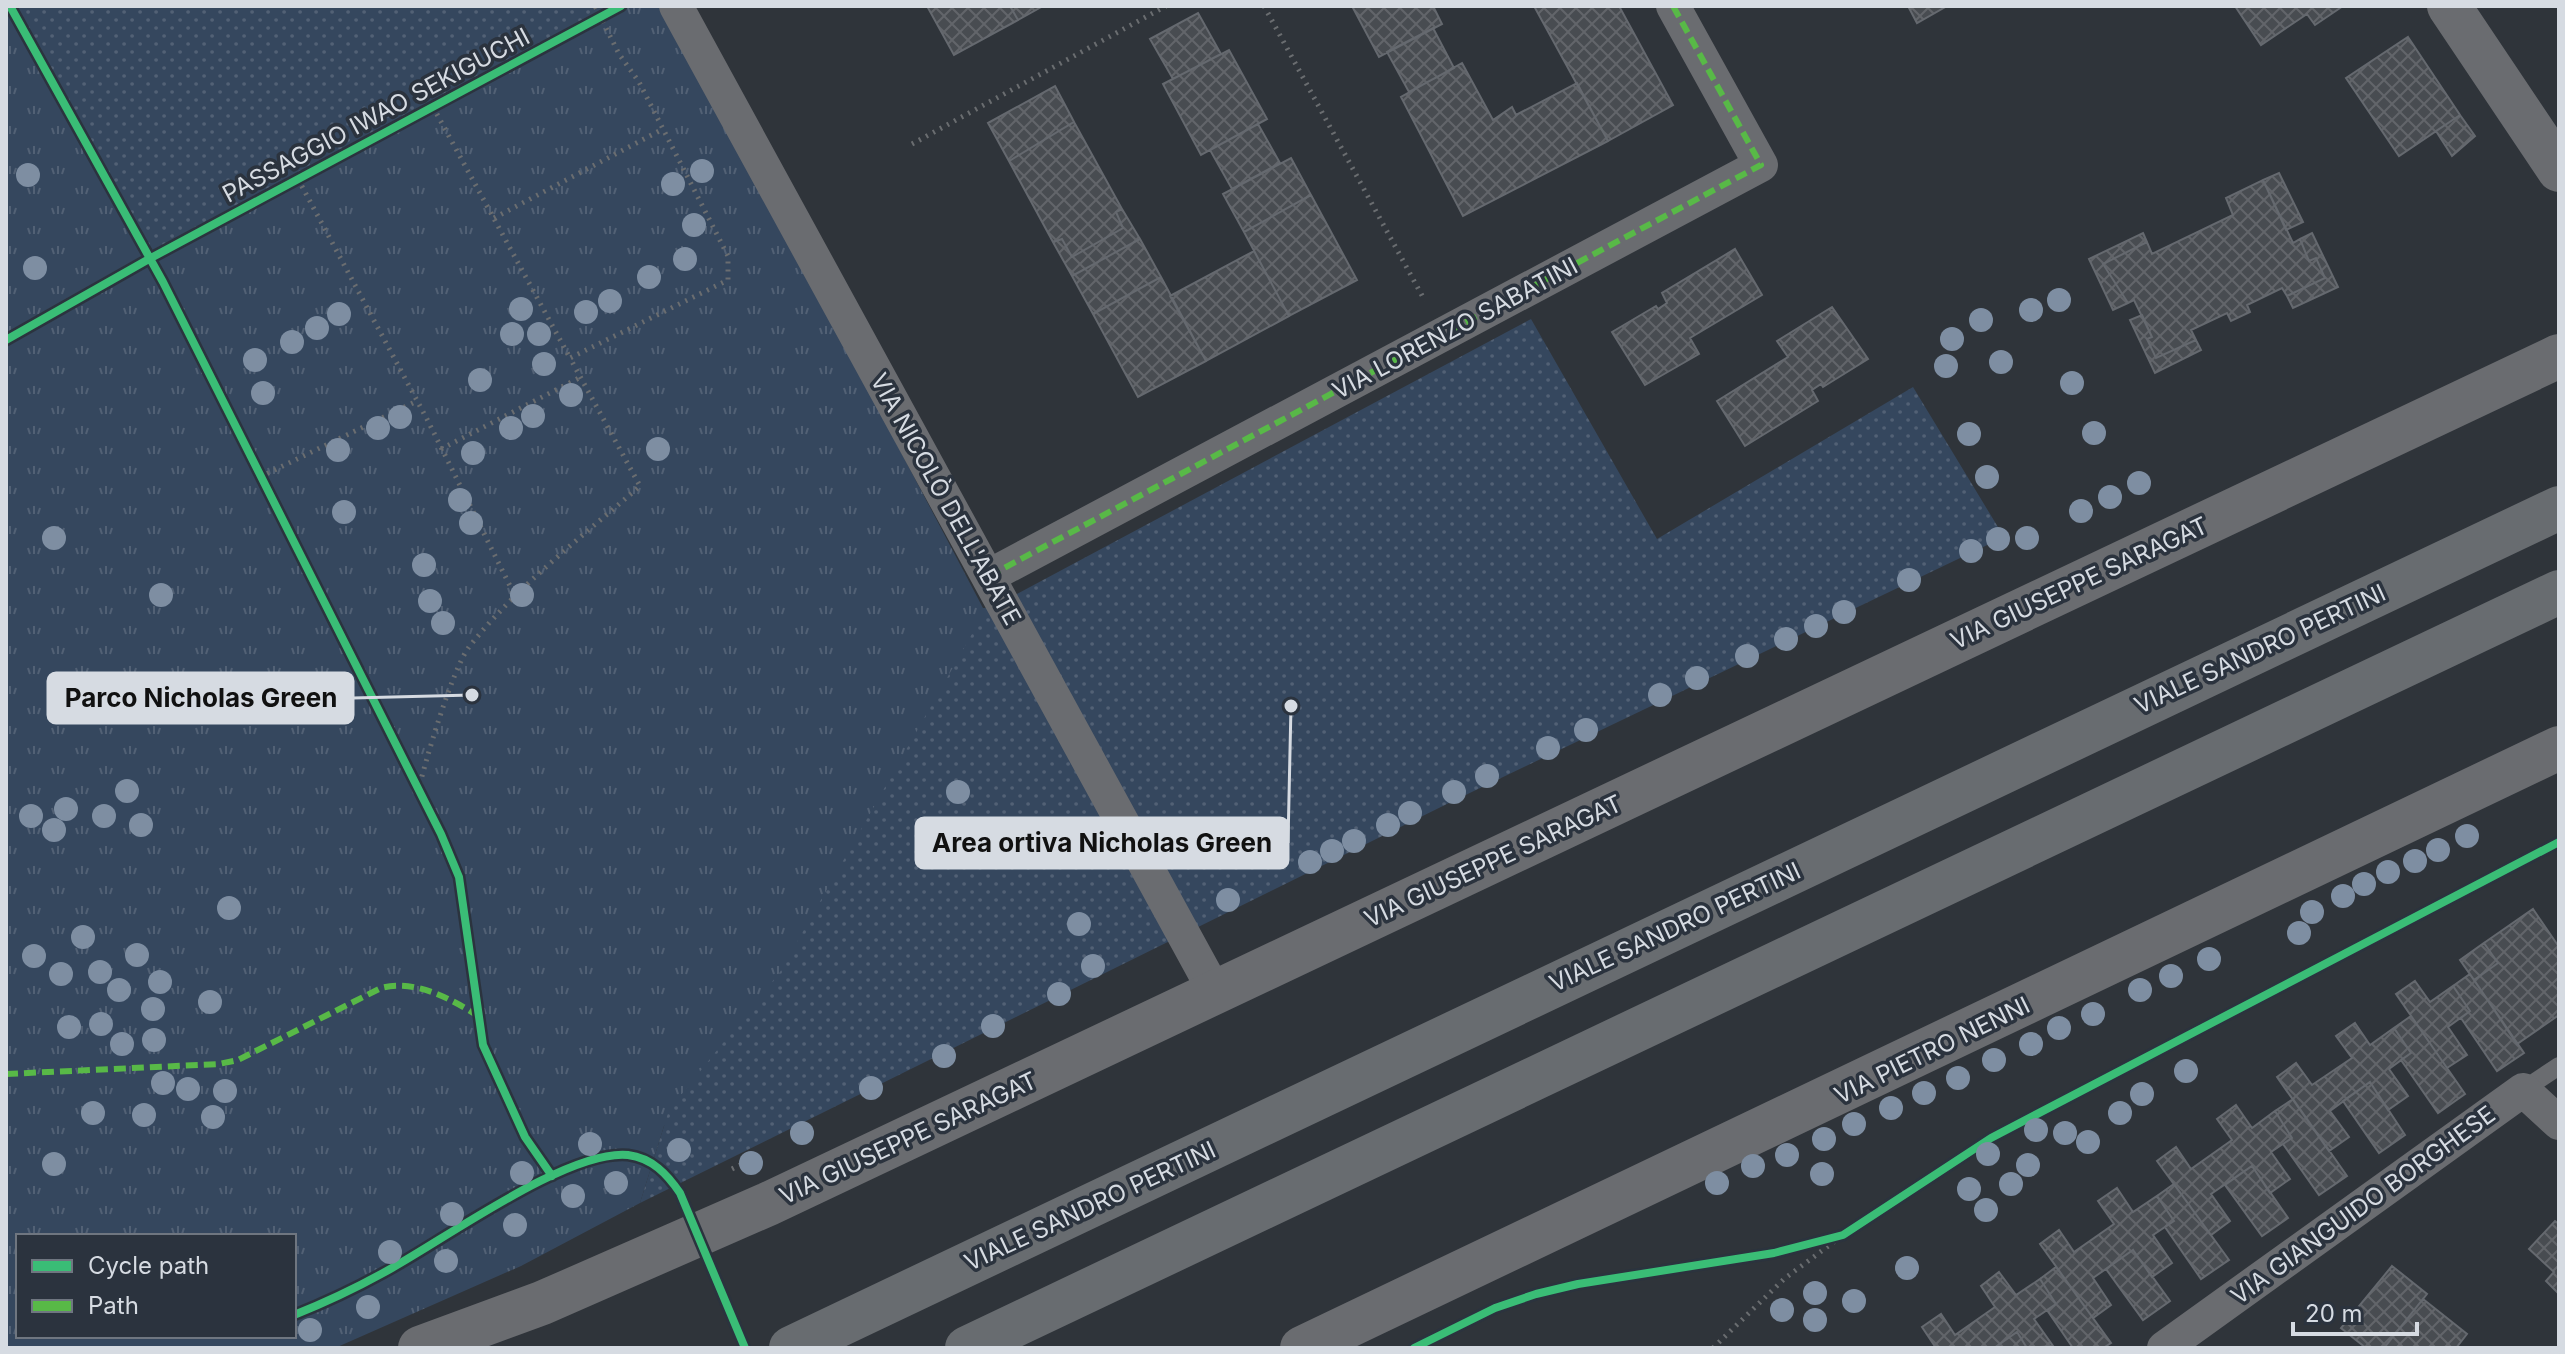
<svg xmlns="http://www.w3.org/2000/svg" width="2565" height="1354" viewBox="0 0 2565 1354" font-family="Inter,sans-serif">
  <defs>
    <pattern id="grass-tufts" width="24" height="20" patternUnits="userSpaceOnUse" patternTransform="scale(2)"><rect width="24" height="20" fill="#35475e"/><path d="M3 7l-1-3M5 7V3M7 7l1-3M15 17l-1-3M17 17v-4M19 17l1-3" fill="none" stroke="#526175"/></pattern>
    <pattern id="garden-dots" width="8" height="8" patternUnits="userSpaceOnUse" patternTransform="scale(2)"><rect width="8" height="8" fill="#35475e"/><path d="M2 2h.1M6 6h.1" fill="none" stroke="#526175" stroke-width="1.8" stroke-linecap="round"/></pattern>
    <pattern id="building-cross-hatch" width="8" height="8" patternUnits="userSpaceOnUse" patternTransform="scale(2)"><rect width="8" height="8" fill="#484c51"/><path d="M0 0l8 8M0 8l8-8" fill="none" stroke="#62656a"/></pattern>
  </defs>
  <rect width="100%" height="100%" fill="#2f343a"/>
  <path fill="url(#grass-tufts)" fill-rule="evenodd" d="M6 6H666L983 608H990L837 904 664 1126 640 1203 521 1266 335 1348H6ZM18 1236H294V1336H18Z"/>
  <path fill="url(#garden-dots)" d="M10 6H621L149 259Z
    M1531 319 1657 539 1913 387 2004 537 1451 802 640 1203 669 1110 780 972 985 611Z"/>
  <path fill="url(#building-cross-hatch)" stroke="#65696f" stroke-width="2" d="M927 6H1010L1018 20 954 55Z
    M1010 6H1043L1018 20Z
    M1352 6H1433L1442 24 1379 57Z
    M1534 6H1619L1673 105 1608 141Z
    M1908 6H1947L1917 23Z
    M2235 6H2343L2315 25 2307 14 2261 45Z
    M1198 13 1221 54 1173 79 1150 39Z
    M1433 28 1454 68 1409 92 1387 52Z
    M2408 37 2460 115 2399 156 2346 78Z
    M1229 50 1267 119 1201 155 1163 84Z
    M1462 63 1493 120 1512 107 1516 115 1577 83 1608 141 1463 216 1401 97Z
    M1055 86 1074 122 1009 161 988 123Z
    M2460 115 2475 136 2452 156 2436 131Z
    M1074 122 1122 209 1116 212 1123 228 1072 257 1062 239 1053 242 1009 161Z
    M1258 124 1280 163 1232 189 1210 150Z
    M1291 158 1311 195 1244 232 1223 194Z
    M2279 173 2303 222 2286 230 2263 180Z
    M2263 180 2293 243 2300 239 2309 261 2316 258 2325 278 2287 296 2282 288 2247 305 2250 312 2231 321 2227 313 2191 330 2196 340 2156 358 2147 339 2152 337 2134 300 2128 303 2103 264 2147 242 2152 254 2233 215 2226 198Z
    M1311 195 1357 280 1289 316 1244 232Z
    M1122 209 1140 239 1072 276 1053 242 1062 239 1072 257 1123 228 1116 212Z
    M2143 233 2147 242 2103 264 2128 303 2113 310 2089 259Z
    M2312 233 2338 287 2293 308 2287 296 2325 278 2316 258 2309 261 2300 239Z
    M1140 239 1161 277 1093 314 1072 276Z
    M1735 249 1762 295 1690 338 1699 354 1645 385 1612 332 1656 306 1658 309 1667 303 1662 293Z
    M1254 251 1289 316 1206 361 1170 296Z
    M1161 277 1206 361 1138 397 1093 314Z
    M1832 307 1868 359 1823 387 1821 384 1812 390 1818 401 1745 446 1717 401 1788 357 1777 341Z
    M2142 315 2152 337 2147 339 2156 358 2196 340 2201 350 2155 373 2130 320Z
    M2533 909 2559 947V1015L2517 1044 2474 980 2498 963 2484 943Z
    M2484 943 2498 963 2474 980 2460 960Z
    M2470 974 2524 1053 2497 1071 2461 1018 2470 1011 2453 986Z
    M2415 981 2430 1002 2453 986 2470 1011 2448 1027 2467 1055 2447 1068 2396 994Z
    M2411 1016 2465 1094 2438 1113 2401 1060 2411 1053 2394 1028Z
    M2355 1023 2370 1045 2394 1028 2411 1053 2389 1069 2408 1096 2388 1110 2370 1082 2330 1111 2349 1137 2329 1151 2277 1077 2296 1063 2312 1085 2352 1058 2336 1036Z
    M2370 1082 2405 1135 2379 1153 2343 1101Z
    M2293 1099 2347 1176 2319 1195 2283 1144 2292 1138 2275 1111Z
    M2236 1105 2252 1128 2275 1111 2292 1138 2271 1152 2290 1179 2270 1193 2252 1166 2211 1194 2230 1221 2211 1235 2157 1161 2176 1147 2191 1169 2232 1140 2217 1119Z
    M2252 1166 2288 1218 2262 1236 2225 1185Z
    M2174 1184 2229 1260 2201 1279 2165 1227 2174 1221 2157 1196Z
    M2117 1188 2133 1212 2157 1196 2174 1221 2153 1235 2172 1263 2152 1277 2133 1250 2093 1278 2111 1305 2093 1318 2040 1244 2059 1230 2074 1252 2114 1224 2098 1201Z
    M2555 1221 2559 1224V1294L2546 1281 2554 1272 2529 1249Z
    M2133 1250 2170 1301 2143 1320 2106 1269Z
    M2392 1266 2427 1294 2384 1348H2366L2341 1328Z
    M2056 1267 2111 1343 2103 1348H2073L2047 1310 2056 1304 2040 1279Z
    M1999 1272 2016 1295 2040 1279 2056 1304 2034 1319 2053 1346 2027 1348 2017 1332 1994 1348H1936L1922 1327 1941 1314 1955 1335 1995 1307 1981 1286Z
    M2423 1299 2467 1334 2456 1348H2384Z
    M2017 1332 2027 1348H1994Z"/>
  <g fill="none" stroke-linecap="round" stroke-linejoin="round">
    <path stroke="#6a6d70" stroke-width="5" stroke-dasharray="2 6" stroke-linecap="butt" d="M1264 6 1425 301
      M433 107 570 358
      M912 144 1166 6
      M298 179 428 421 516 598
      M494 218 663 129
      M441 449 581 377
      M260 477 417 401
      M418 792C425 762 452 670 469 647 517 586 582 537 640 486L570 358 728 280V256L639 82 619 54 595 6
      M732 1169 746 1162 749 1167
      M1713 1348 1784 1279 1843 1235"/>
    <path stroke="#6a6c70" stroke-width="18" d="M2523 1090 2559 1066"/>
    <path stroke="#6a6c70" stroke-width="34" d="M676 6 1215 992
      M989 576 1761 165 1673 6
      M2164 1348 2523 1090 2559 1123"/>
    <path stroke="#6a6c70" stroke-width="44" d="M2449 6 2559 170
      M420 1348 542 1303 768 1204 2559 356
      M1302 1348 2559 748"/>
    <path stroke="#686c70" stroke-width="44" d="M791 1348 2559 508
      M967 1348 2559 592"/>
    <path stroke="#58b947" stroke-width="6" stroke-dasharray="12 6" stroke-linecap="butt" d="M989 576 1761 165 1673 6
      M6 1074 219 1064 238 1060 381 988C414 979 450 998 478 1016"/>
    <defs>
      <path id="cycleway" d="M10 6 163 282 441 834 459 877 483 1045 525 1137 552 1176
        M6 340 149 259 621 6
        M294 1315C324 1303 354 1289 383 1273 440 1243 567 1149 628 1155 652 1158 667 1174 680 1193L745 1348
        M1414 1348 1495 1308 1536 1294 1578 1284 1774 1253 1843 1235 1991 1138 2559 842"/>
    </defs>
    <use href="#cycleway" stroke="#2b333e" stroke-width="13"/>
    <use href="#cycleway" stroke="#3abd76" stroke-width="8"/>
  </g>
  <g fill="#7e8ea2">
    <circle cx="702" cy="171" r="12"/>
    <circle cx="28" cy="175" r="12"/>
    <circle cx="673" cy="184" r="12"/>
    <circle cx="694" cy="225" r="12"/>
    <circle cx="685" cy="259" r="12"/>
    <circle cx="35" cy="268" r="12"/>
    <circle cx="649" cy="277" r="12"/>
    <circle cx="2059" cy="300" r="12"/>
    <circle cx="610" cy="301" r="12"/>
    <circle cx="521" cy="309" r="12"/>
    <circle cx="2031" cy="310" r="12"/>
    <circle cx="586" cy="312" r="12"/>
    <circle cx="339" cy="314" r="12"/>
    <circle cx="1981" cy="320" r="12"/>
    <circle cx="317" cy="328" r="12"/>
    <circle cx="512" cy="334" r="12"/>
    <circle cx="539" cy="334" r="12"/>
    <circle cx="1952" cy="339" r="12"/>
    <circle cx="292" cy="342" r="12"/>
    <circle cx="255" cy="360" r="12"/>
    <circle cx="2001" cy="362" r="12"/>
    <circle cx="544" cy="364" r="12"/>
    <circle cx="1946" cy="366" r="12"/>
    <circle cx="480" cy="380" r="12"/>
    <circle cx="2072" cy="383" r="12"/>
    <circle cx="263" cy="393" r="12"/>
    <circle cx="571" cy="395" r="12"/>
    <circle cx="533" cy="416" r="12"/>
    <circle cx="400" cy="417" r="12"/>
    <circle cx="378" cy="428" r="12"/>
    <circle cx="511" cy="428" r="12"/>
    <circle cx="2094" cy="433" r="12"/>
    <circle cx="1969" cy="434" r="12"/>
    <circle cx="658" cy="449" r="12"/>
    <circle cx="338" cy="450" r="12"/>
    <circle cx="473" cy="453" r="12"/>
    <circle cx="1987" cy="477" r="12"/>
    <circle cx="2139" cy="483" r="12"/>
    <circle cx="2110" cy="497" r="12"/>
    <circle cx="460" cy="500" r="12"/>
    <circle cx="2081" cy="511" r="12"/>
    <circle cx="344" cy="512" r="12"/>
    <circle cx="471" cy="523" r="12"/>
    <circle cx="54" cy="538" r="12"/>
    <circle cx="2027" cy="538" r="12"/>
    <circle cx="1998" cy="539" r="12"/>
    <circle cx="1971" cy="551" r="12"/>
    <circle cx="424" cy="565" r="12"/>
    <circle cx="1909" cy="580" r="12"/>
    <circle cx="161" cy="595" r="12"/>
    <circle cx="522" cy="595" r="12"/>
    <circle cx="430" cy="601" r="12"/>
    <circle cx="1844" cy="612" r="12"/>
    <circle cx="443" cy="623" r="12"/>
    <circle cx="1816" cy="626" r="12"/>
    <circle cx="1786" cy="639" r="12"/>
    <circle cx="1747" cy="656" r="12"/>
    <circle cx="1697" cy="678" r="12"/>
    <circle cx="1660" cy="695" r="12"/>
    <circle cx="1586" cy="730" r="12"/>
    <circle cx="1548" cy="748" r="12"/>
    <circle cx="1487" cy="776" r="12"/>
    <circle cx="127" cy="791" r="12"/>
    <circle cx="958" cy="792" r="12"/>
    <circle cx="1454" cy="792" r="12"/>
    <circle cx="66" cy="809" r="12"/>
    <circle cx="1410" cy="813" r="12"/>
    <circle cx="31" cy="816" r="12"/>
    <circle cx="104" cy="816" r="12"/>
    <circle cx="141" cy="825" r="12"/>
    <circle cx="1388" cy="825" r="12"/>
    <circle cx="54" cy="830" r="12"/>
    <circle cx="2467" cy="836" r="12"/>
    <circle cx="1354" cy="841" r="12"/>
    <circle cx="2438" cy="850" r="12"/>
    <circle cx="1332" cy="851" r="12"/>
    <circle cx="2415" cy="861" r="12"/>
    <circle cx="1310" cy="862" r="12"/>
    <circle cx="2388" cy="872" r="12"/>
    <circle cx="2364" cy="884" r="12"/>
    <circle cx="2343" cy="896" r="12"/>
    <circle cx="1228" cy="900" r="12"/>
    <circle cx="229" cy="908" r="12"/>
    <circle cx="2312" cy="912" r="12"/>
    <circle cx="1079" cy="924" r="12"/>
    <circle cx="2299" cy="933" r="12"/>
    <circle cx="83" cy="937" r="12"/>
    <circle cx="137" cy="955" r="12"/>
    <circle cx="34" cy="956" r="12"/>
    <circle cx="2209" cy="959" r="12"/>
    <circle cx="1093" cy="966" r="12"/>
    <circle cx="100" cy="972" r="12"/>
    <circle cx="61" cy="974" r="12"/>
    <circle cx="2171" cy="976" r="12"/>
    <circle cx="160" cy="982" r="12"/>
    <circle cx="119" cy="990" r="12"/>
    <circle cx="2140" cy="990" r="12"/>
    <circle cx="1059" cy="994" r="12"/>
    <circle cx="210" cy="1002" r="12"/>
    <circle cx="153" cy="1009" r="12"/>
    <circle cx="2093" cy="1014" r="12"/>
    <circle cx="101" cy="1024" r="12"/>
    <circle cx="993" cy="1026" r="12"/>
    <circle cx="69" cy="1027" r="12"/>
    <circle cx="2059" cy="1028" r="12"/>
    <circle cx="154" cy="1040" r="12"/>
    <circle cx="122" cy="1044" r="12"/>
    <circle cx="2031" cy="1044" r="12"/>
    <circle cx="944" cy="1056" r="12"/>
    <circle cx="1994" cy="1060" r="12"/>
    <circle cx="2186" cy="1071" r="12"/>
    <circle cx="1958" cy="1078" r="12"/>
    <circle cx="163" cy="1083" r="12"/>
    <circle cx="871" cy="1088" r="12"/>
    <circle cx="188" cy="1089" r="12"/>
    <circle cx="225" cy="1091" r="12"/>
    <circle cx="1924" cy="1093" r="12"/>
    <circle cx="2142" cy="1094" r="12"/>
    <circle cx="1891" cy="1108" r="12"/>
    <circle cx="93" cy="1113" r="12"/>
    <circle cx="2120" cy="1113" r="12"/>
    <circle cx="144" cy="1115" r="12"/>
    <circle cx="213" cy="1117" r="12"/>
    <circle cx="1854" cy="1124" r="12"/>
    <circle cx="2036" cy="1130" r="12"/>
    <circle cx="802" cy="1133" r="12"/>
    <circle cx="2065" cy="1133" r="12"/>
    <circle cx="1824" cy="1139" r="12"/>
    <circle cx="2088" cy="1142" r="12"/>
    <circle cx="590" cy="1144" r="12"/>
    <circle cx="679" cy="1150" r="12"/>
    <circle cx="1988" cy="1154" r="12"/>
    <circle cx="1787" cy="1155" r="12"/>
    <circle cx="751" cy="1163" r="12"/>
    <circle cx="54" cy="1164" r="12"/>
    <circle cx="2028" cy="1165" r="12"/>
    <circle cx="1753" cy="1166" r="12"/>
    <circle cx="522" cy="1173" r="12"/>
    <circle cx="1822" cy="1174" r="12"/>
    <circle cx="616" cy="1183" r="12"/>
    <circle cx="1717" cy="1183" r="12"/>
    <circle cx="2011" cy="1184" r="12"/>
    <circle cx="1969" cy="1189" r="12"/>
    <circle cx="573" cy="1196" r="12"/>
    <circle cx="1986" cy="1210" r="12"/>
    <circle cx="452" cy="1214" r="12"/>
    <circle cx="515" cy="1225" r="12"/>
    <circle cx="390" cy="1252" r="12"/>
    <circle cx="446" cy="1261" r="12"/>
    <circle cx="1907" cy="1268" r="12"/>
    <circle cx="1815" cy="1293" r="12"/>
    <circle cx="1854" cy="1301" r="12"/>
    <circle cx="368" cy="1307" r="12"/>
    <circle cx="1782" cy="1310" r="12"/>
    <circle cx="1815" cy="1320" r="12"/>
    <circle cx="310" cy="1330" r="12"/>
  </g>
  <g text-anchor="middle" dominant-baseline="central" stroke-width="7" stroke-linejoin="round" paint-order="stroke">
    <g font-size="24" fill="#d6dbe2" stroke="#2b333e">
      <text transform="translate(376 115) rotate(-28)">PASSAGGIO IWAO SEKIGUCHI</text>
      <text transform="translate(1455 328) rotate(-28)">VIA LORENZO SABATINI</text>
      <text transform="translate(946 499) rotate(61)">VIA NICOLÒ DELL'ABATE</text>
      <text transform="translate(2079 583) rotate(-25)">VIA GIUSEPPE SARAGAT</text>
      <text transform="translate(2260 649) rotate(-25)">VIALE SANDRO PERTINI</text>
      <text transform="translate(1493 861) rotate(-25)">VIA GIUSEPPE SARAGAT</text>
      <text transform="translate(1675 927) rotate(-25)">VIALE SANDRO PERTINI</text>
      <text transform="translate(1932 1050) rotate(-26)">VIA PIETRO NENNI</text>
      <text transform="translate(908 1138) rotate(-25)">VIA GIUSEPPE SARAGAT</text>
      <text transform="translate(2363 1205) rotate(-36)">VIA GIANGUIDO BORGHESE</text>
      <text transform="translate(1090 1206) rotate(-25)">VIALE SANDRO PERTINI</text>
    </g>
  </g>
  <path fill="none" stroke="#d6dbe2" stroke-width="3" d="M472 695L353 698M1291 706L1288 843"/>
  <g fill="#d6dbe2" stroke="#2b333e" stroke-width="3">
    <circle cx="472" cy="695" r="8"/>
    <circle cx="1291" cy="706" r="8"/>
  </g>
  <g fill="#d6dbe2" stroke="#d6dbe2" stroke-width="3">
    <rect x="48" y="673" width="305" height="50" rx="8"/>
    <rect x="916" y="818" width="372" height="50" rx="8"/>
  </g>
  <g font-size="26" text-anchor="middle" font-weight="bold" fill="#111">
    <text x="201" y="707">Parco Nicholas Green</text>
    <text x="1102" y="852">Area ortiva Nicholas Green</text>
  </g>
  <rect width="2565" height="1354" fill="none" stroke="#d6dbe2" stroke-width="16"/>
  <rect x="16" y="1234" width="280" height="104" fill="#2b333e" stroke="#6f7680" stroke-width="2"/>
  <rect x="32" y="1260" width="40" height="12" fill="#3abd76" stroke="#6f7680" stroke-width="2"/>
  <text x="88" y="1274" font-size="24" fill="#d6dbe2">Cycle path</text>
  <rect x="32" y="1300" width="40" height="12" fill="#58b947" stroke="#6f7680" stroke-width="2"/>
  <text x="88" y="1314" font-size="24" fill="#d6dbe2">Path</text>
  <path d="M2293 1322v12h124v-12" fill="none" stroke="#d6dbe2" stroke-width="4"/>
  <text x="2305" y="1322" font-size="24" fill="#d6dbe2" stroke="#2b333e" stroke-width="6" paint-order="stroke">20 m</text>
</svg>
